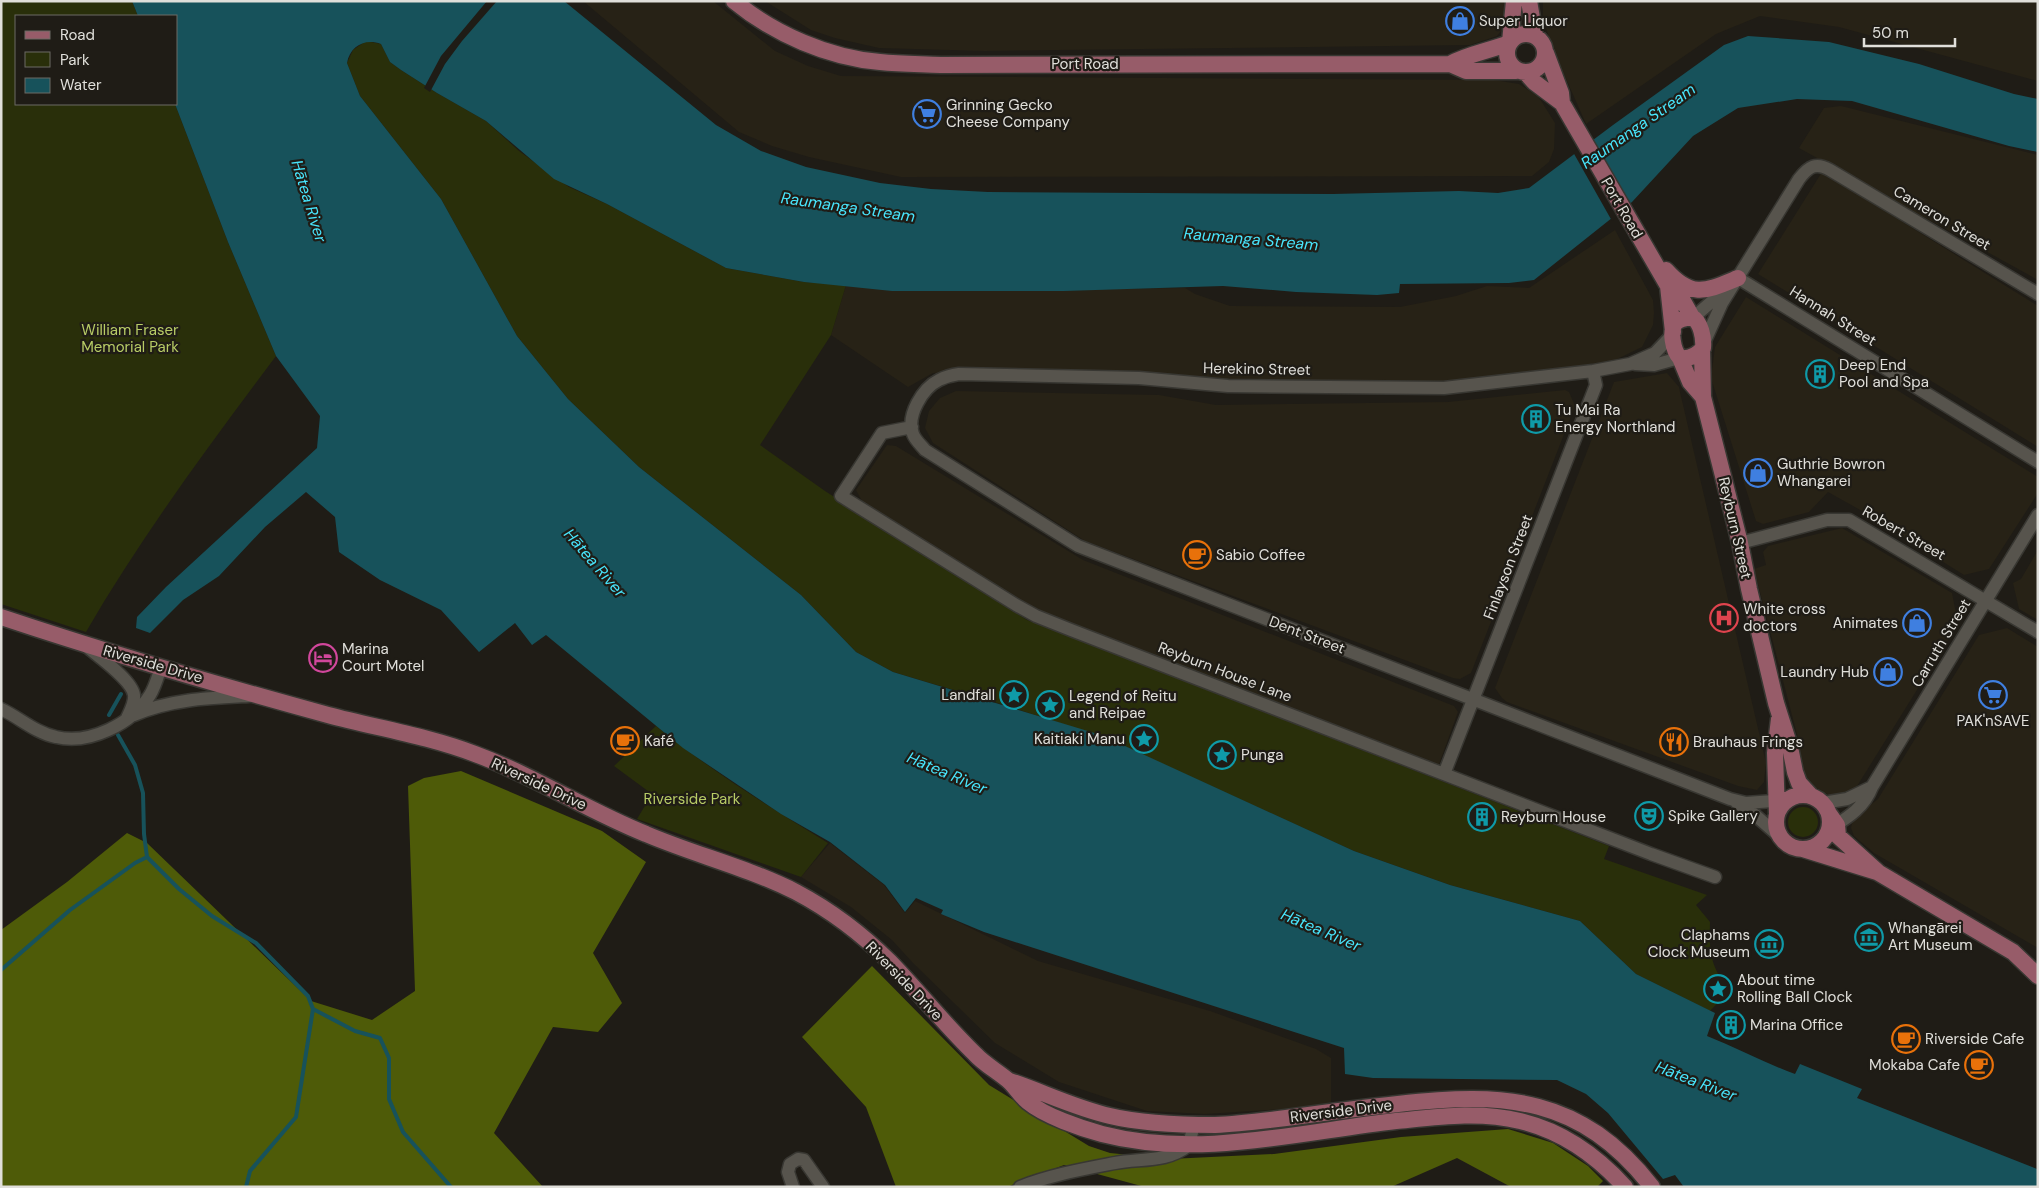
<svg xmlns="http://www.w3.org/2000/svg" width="2039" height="1188" viewBox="0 0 2039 1188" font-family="'DM Sans',sans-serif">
  <rect width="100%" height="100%" fill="#1f1c16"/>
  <path fill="#272216" d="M583 1H713L775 51 808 66 841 76 1494 80 1519 84 1538 96 1555 123 1554 149 1549 162 1532 176 901 177 809 157 772 146 739 132Z
    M765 1H1506L1505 26 1497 36 1470 45 985 51 879 48 835 38 811 30Z
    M1543 1H2038V81L1839 27 1760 16 1716 34 1586 124 1552 47 1543 18Z
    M1841 106 2038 155V280L1799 148 1824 108Z
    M1822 172 2038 306V447L1758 274Z
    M1615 230 1653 300 1654 313 1653 325 1642 347 1613 361 1518 376 1400 385 980 371 933 373 908 387 831 335 846 285 907 291 1185 288 1195 294 1230 306 1400 307 1456 296 1487 286 1529 288Z
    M1746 297 2038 477V493L1989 569 1964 575 1862 511 1828 492 1809 512 1763 524 1756 521 1711 378 1715 347Z
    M1667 373 1679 387 1680 392 1766 763 1764 782 1757 790 1738 786 1507 702 1502 698 1495 688 1614 382Z
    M1565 390 1569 392 1575 406 1471 673 1460 679 1453 678 1085 541 933 443 925 428 929 411 940 398 956 391 1159 395 1216 405 1448 402Z
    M887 445 896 446 1083 560 1454 706 1458 712 1438 767 1056 623 864 505 856 490Z
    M1842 528 1952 593 1958 624 1854 791 1843 796H1831L1812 786 1801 770 1798 756 1800 746 1754 569 1766 565 1763 552 1768 546Z
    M2038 550V620L2019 609 2013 583 2021 579Z
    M2007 628 2038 647V948L1874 853 1854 836 1851 828 1853 819 1878 799 1979 635Z
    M830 843 884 885 905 913 915 901 1038 961 1210 1011 1316 1049 1331 1058V1106L1205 1114 1147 1111 1059 1082 995 1043 913 963 892 940 851 907 801 877Z"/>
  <path fill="#292f0a" d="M1 1H132L138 16H16V104H175L228 242 276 356C209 446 142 535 86 632L1 604Z
    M366 41 381 44 390 62 401 70 437 93 486 121 519 151 569 187 607 204 726 268 804 282 846 285 831 335 760 445 825 491 1027 620 1609 846 1604 859 1707 895 1696 905 1710 922C1709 957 1711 962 1728 992L1710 1011 1636 974 1580 921 1450 885 1354 851 1106 738 1001 704 893 672 856 652 801 595 639 467 568 399 517 336 441 199 360 96 347 63 353 50Z
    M656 726C710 770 769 807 828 843L801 877 637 819 652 794 614 766Z
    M1788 822a15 15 0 1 1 30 0a15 15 0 1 1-30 0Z"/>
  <path fill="#4e5b08" d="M461 771 602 831 646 862 593 953 622 1003 598 1032 553 1027 494 1133 543 1187H1V930L67 882 127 833 147 843 311 1001 372 1020 415 991 408 786 424 778Z
    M872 966 989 1085 1089 1146 1110 1153 1170 1159 1274 1154 1401 1137 1508 1129 1553 1143 1588 1166 1603 1181 1597 1187H1511L1457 1158 1391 1187H1145L1064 1165 1007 1187H896L866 1107 802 1037Z"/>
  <path fill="#17525b" d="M132 1H564L716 125 761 151 806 167 880 183 931 189 988 192 1333 194 1459 191 1498 193 1529 188 1613 125 1724 45 1748 36 1829 42 1919 64 2014 94 2038 99V152L2009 146 1852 101 1797 99 1738 108 1693 136 1632 202 1534 280 1509 283 1400 284 1399 293 1377 295 1296 292 1223 286 1064 291H892L804 282 726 268 607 204 554 179 486 121 437 93 401 70 390 62 381 44C365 38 350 46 347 63L360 96 441 199 517 336 568 399 639 467 801 595 856 652 893 672 1101 735 1354 851 1450 885 1580 921 1636 974 1715 1013 1707 1036C1737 1048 1765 1063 1795 1074L1800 1064 1862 1089 1857 1098 2037 1169 2038 1168V1187H1684L1675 1175 1663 1179 1608 1113 1586 1094 1557 1080 1373 1078 1345 1074 1344 1048 984 932 941 914 943 910 916 898 905 912 885 885 830 842 781 814 683 748 546 635 532 645 515 623 479 652 441 610 380 580 339 552 335 517 306 492 265 527 219 576 183 600 150 633 136 628 137 617 166 587 317 448 320 416 276 356 228 242 175 104H176V16H138Z"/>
  <path fill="#1f1c16" d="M487 1H497L462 41 445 64 430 92 424 88 441 56Z
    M1591 138 1631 206 1612 221 1573 152Z"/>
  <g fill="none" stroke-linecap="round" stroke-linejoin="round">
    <path stroke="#17525b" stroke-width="4" d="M109 715 121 694
      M118 735 135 765 143 793 144 834 147 857 179 889 212 916 256 943 308 996 313 1009 296 1117 250 1171 246 1187
      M1 970 70 910 135 863 147 857
      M313 1009 355 1031 380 1038 389 1058V1099L403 1132 451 1187"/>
    <defs>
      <path id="minor" d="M1738 278 2038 462
        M1694 317 1725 290
        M1672 335 1655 353 1630 364 1593 371 1444 388 1228 386 1139 378 959 374C952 375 945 377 939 380 923 388 906 415 913 434 915 440 921 445 925 450L1078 546 1730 799 1746 803 1787 800
        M1704 343 1722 303 1799 179C1809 166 1816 162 1830 170L2038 294
        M1635 364 1654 365 1679 358
        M912 427 882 433 841 496 1016 605 1036 616 1071 630 1651 854 1715 877
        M1740 543 1827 520H1849L2038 632
        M87 647C99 657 132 680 134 695 135 703 130 711 127 718
        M1 709C20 718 36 733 56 737 89 745 132 724 150 695 155 687 158 676 161 667
        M134 715C171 699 210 698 249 696
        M1444 774 1596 385 1593 371
        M1736 802 1755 815 1779 836
        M1823 803 1847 799 1872 787
        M1830 829C1847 818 1864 808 1872 787L2038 515
        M793 1187 788 1172 790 1164 798 1159 804 1160 823 1187
        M1020 1187C1050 1175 1084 1169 1115 1163 1141 1158 1167 1163 1189 1145L1194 1124"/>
      <path id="major" d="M734 1C774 34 829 58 880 62 901 64 921 64 941 65L1450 64 1466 71H1516
        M1529 1 1535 35
        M1507 53a19 19 0 1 1 38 0a19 19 0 1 1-38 0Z
        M1510 42 1514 1
        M1546 53 1561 93 1562 103
        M1450 64C1468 54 1489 51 1509 43
        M1526 73 1534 82 1562 103 1668 286 1683 301 1692 317
        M1666 270C1692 299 1706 291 1738 278
        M1668 286 1673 332
        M1692 317C1701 322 1704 338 1703 348 1697 356 1689 359 1680 358 1673 351 1669 330 1676 322 1680 319 1687 318 1692 317Z
        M1702 349 1703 397 1740 543 1749 589 1776 703 1790 747 1795 772 1799 783 1811 796
        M1680 358 1690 382 1703 397
        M1 617C109 653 218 685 328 715 377 728 428 736 475 754 535 776 588 811 646 834 695 855 749 868 796 892 830 910 863 935 890 962 919 992 945 1025 975 1054 985 1065 999 1072 1010 1082 1016 1088 1021 1096 1028 1102 1045 1116 1080 1128 1102 1134 1198 1159 1299 1132 1396 1121 1437 1117 1479 1111 1520 1121 1562 1131 1596 1155 1625 1187
        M1776 822a27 27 0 1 1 54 0a27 27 0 1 1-54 0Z
        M1777 814 1775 753 1779 719
        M1830 815 1837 825 1838 836 1879 873 2013 952 2038 976
        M1803 849 1877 872
        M1010 1081C1043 1092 1075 1108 1110 1116 1143 1124 1180 1125 1215 1125 1238 1124 1262 1121 1286 1118 1323 1113 1361 1108 1398 1104 1505 1092 1581 1096 1652 1187"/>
    </defs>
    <use href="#minor" stroke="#383732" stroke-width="15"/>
    <use href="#major" stroke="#383732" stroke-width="19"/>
    <use href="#minor" stroke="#57544d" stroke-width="12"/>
    <use href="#major" stroke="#975c69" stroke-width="16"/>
  </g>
  <defs>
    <symbol id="shop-ring" viewBox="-11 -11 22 22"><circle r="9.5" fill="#1f1c16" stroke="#3f7fe0" stroke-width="1.5"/><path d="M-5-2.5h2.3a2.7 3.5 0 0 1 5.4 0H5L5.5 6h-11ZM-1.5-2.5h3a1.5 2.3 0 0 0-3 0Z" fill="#3f7fe0"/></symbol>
    <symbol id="supermarket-ring" viewBox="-11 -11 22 22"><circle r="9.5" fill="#1f1c16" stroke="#3f7fe0" stroke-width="1.5"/><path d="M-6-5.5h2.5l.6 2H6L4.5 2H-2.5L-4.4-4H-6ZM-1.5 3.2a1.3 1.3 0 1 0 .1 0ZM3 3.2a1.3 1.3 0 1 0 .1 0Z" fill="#3f7fe0"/></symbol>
    <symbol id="building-ring" viewBox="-11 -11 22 22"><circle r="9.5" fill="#1f1c16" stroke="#0f9aa8" stroke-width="1.5"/><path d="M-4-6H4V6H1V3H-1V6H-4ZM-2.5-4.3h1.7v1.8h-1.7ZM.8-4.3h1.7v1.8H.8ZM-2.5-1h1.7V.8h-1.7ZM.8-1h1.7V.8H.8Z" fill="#0f9aa8"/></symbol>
    <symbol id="cafe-ring" viewBox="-11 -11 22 22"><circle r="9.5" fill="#1f1c16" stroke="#e8710a" stroke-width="1.5"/><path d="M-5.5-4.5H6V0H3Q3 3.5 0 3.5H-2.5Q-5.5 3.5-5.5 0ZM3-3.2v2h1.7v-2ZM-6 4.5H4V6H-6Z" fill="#e8710a"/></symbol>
    <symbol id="hospital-ring" viewBox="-11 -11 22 22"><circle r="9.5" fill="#1f1c16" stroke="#e0444e" stroke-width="1.5"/><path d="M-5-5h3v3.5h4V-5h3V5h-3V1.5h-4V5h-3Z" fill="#e0444e"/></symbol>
    <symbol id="hotel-ring" viewBox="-11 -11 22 22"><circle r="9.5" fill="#1f1c16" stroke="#d1479c" stroke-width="1.5"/><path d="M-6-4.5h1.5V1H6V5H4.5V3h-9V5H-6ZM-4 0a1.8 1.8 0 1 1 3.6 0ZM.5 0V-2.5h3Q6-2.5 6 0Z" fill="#d1479c"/></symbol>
    <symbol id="sight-ring" viewBox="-11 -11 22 22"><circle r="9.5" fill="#1f1c16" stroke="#0f9aa8" stroke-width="1.5"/><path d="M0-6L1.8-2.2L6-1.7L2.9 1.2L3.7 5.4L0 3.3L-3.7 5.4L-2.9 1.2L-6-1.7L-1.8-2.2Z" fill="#0f9aa8"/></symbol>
    <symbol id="restaurant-ring" viewBox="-11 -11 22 22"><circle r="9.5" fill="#1f1c16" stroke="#e8710a" stroke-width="1.5"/><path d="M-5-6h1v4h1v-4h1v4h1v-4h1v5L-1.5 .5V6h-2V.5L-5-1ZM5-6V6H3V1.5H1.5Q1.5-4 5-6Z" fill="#e8710a"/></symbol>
    <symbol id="theatre-ring" viewBox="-11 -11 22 22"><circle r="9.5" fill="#1f1c16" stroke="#0f9aa8" stroke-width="1.5"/><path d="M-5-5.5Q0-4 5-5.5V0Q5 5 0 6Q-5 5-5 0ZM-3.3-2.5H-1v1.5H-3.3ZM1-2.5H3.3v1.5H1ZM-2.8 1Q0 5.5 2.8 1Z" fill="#0f9aa8"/></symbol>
    <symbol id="museum-ring" viewBox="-11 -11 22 22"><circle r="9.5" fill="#1f1c16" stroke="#0f9aa8" stroke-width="1.5"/><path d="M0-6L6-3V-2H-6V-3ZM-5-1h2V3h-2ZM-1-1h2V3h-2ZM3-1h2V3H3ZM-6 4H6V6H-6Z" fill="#0f9aa8"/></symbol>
  </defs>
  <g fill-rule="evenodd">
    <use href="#shop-ring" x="1444" y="5" width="32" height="32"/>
    <use href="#supermarket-ring" x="911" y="98" width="32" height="32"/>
    <use href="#building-ring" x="1804" y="358" width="32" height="32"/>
    <use href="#building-ring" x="1520" y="403" width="32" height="32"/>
    <use href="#shop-ring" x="1742" y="457" width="32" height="32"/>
    <use href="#cafe-ring" x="1181" y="539" width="32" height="32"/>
    <use href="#hospital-ring" x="1708" y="602" width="32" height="32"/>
    <use href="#shop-ring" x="1901" y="607" width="32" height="32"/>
    <use href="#hotel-ring" x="307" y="642" width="32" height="32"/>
    <use href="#shop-ring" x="1872" y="656" width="32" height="32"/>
    <use href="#sight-ring" x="998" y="679" width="32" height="32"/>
    <use href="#supermarket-ring" x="1977" y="679" width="32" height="32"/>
    <use href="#sight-ring" x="1034" y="689" width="32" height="32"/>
    <use href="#sight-ring" x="1128" y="723" width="32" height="32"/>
    <use href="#cafe-ring" x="609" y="725" width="32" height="32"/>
    <use href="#restaurant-ring" x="1658" y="726" width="32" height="32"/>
    <use href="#sight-ring" x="1206" y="739" width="32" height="32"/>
    <use href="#theatre-ring" x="1633" y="800" width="32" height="32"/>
    <use href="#building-ring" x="1466" y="801" width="32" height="32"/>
    <use href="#museum-ring" x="1853" y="921" width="32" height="32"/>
    <use href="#museum-ring" x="1753" y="928" width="32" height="32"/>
    <use href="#sight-ring" x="1702" y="973" width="32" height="32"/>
    <use href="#building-ring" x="1715" y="1009" width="32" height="32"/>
    <use href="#cafe-ring" x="1890" y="1023" width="32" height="32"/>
    <use href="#cafe-ring" x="1963" y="1049" width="32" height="32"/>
  </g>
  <g text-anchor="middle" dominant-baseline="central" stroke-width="4.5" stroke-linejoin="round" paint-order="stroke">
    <g font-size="15" fill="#e0dfda" stroke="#1f1c16" text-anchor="start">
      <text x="1479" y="21">Super Liquor</text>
      <text x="946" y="105">Grinning Gecko<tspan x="946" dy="17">Cheese Company</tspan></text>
      <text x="1839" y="365">Deep End<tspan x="1839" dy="17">Pool and Spa</tspan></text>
      <text x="1555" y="410">Tu Mai Ra<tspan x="1555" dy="17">Energy Northland</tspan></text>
      <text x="1777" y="464">Guthrie Bowron<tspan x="1777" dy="17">Whangarei</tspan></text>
      <text x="1216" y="555">Sabio Coffee</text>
      <text x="1743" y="609">White cross<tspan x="1743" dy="17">doctors</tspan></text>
      <text x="1898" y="623" text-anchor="end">Animates</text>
      <text x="342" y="649">Marina<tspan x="342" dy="17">Court Motel</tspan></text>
      <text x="1869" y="672" text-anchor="end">Laundry Hub</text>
      <text x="995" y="695" text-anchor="end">Landfall</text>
      <text x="1069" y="696">Legend of Reitu<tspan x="1069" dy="17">and Reipae</tspan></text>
      <text x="1993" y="721" text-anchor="middle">PAK'nSAVE</text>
      <text x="1125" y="739" text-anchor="end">Kaitiaki Manu</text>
      <text x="644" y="741">Kafé</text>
      <text x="1693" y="742">Brauhaus Frings</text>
      <text x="1241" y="755">Punga</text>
      <text x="1668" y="816">Spike Gallery</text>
      <text x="1501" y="817">Reyburn House</text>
      <text x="1888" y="928">Whangārei<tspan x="1888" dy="17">Art Museum</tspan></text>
      <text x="1750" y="935" text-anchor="end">Claphams<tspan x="1750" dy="17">Clock Museum</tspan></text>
      <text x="1737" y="980">About time<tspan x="1737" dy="17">Rolling Ball Clock</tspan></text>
      <text x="1750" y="1025">Marina Office</text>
      <text x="1925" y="1039">Riverside Cafe</text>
      <text x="1960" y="1065" text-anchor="end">Mokaba Cafe</text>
    </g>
    <g font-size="15" fill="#e0dfda" stroke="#1f1c16">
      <text x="1085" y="64">Port Road</text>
      <text transform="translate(1622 208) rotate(60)">Port Road</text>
      <text transform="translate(1942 218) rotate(31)">Cameron Street</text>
      <text transform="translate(1833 316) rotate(32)">Hannah Street</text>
      <text transform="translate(1257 369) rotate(1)">Herekino Street</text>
      <text transform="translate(1735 528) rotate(77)">Reyburn Street</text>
      <text transform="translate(1904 533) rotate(30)">Robert Street</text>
      <text transform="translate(1508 567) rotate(-69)">Finlayson Street</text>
      <text transform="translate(1307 635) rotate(21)">Dent Street</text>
      <text transform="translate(1941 643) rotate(-59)">Carruth Street</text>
      <text transform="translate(153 664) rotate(16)">Riverside Drive</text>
      <text transform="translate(1225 672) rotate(21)">Reyburn House Lane</text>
      <text transform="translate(539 784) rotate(25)">Riverside Drive</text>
      <text transform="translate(904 981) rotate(46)">Riverside Drive</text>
      <text transform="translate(1341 1111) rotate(-7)">Riverside Drive</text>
    </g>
    <g font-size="15" fill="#b8cc66" stroke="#1f1c16">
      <text x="130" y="330">William Fraser<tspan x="130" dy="17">Memorial Park</tspan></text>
      <text x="692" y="799">Riverside Park</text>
    </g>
    <g font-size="16" font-style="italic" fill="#48e5fc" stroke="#1f1c16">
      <text transform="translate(1638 126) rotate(-35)">Raumanga Stream</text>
      <text transform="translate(309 201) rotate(73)">Hātea River</text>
      <text transform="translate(848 207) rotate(8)">Raumanga Stream</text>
      <text transform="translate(1251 239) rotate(5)">Raumanga Stream</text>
      <text transform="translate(595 563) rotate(49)">Hātea River</text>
      <text transform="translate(947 773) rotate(23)">Hātea River</text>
      <text transform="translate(1321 930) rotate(23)">Hātea River</text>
      <text transform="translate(1696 1081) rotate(21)">Hātea River</text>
    </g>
  </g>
  <rect width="2039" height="1188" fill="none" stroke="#e0dfda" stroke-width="5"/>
  <rect x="15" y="15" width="162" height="90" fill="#1f1c16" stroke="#6c6a64"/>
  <rect x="25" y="31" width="25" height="8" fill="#975c69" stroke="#6c6a64"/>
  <text x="60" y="40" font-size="15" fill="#e0dfda">Road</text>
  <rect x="25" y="52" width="25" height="15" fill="#292f0a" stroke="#6c6a64"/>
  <text x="60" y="65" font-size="15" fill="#e0dfda">Park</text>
  <rect x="25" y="78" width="25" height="15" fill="#17525b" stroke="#6c6a64"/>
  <text x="60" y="90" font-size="15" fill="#e0dfda">Water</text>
  <path d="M1864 38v8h91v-8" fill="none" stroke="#e0dfda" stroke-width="2.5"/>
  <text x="1872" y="38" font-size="15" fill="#e0dfda" stroke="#1f1c16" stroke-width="4" paint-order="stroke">50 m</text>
</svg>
